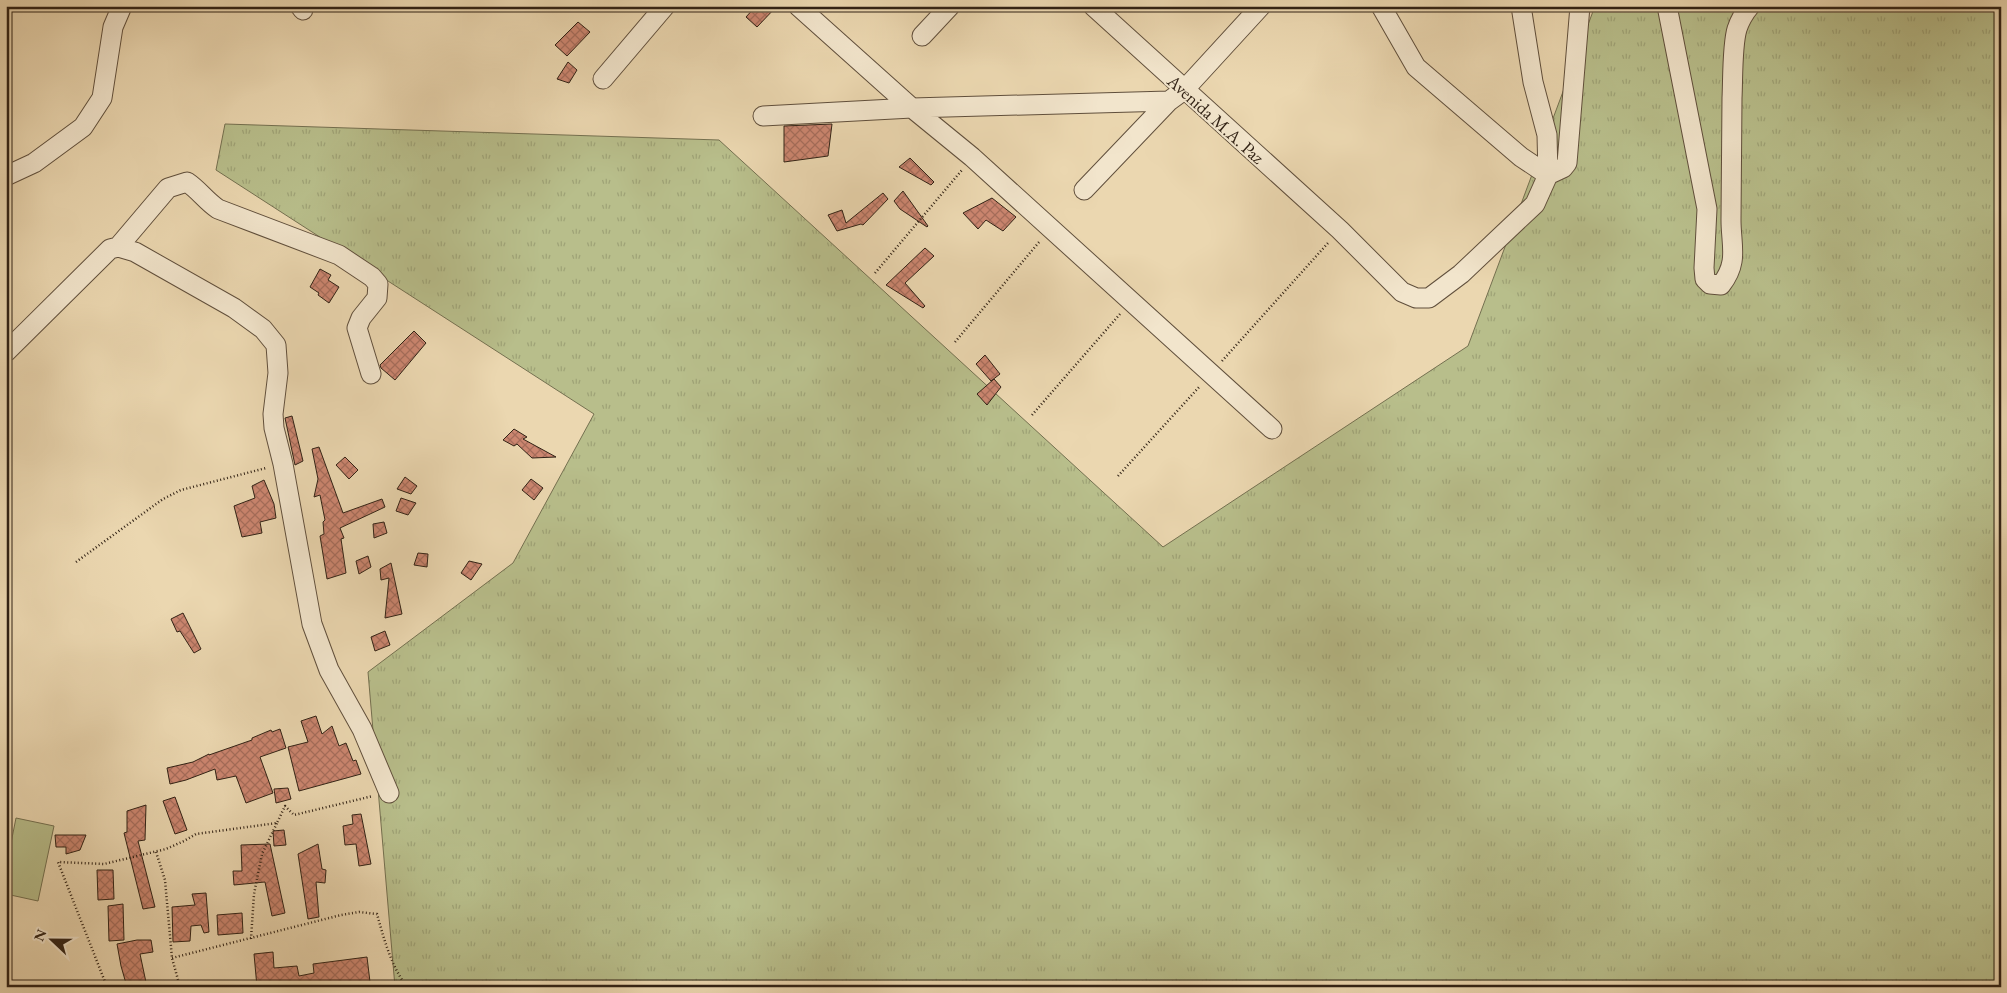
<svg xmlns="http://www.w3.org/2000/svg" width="2007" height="993" viewBox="0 0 2007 993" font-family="'EB Garamond',serif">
  <defs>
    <pattern id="grass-tufts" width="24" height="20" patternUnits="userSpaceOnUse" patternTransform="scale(1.25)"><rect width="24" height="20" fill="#b8be8b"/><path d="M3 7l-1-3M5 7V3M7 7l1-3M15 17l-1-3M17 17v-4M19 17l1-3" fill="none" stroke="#9fa377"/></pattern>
    <pattern id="building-cross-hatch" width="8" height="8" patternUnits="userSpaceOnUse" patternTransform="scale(1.25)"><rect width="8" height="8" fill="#cc8670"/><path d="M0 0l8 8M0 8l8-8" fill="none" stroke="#a66d5b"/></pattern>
  </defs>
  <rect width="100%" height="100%" fill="#ebd7b0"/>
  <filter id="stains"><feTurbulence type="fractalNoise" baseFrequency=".004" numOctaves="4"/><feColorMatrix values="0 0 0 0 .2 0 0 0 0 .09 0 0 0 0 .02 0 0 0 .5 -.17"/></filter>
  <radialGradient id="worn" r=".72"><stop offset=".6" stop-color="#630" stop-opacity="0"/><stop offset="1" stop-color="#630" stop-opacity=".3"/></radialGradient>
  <path fill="url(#grass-tufts)" stroke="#747050" d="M1595 6H2001V987H395L368 672 513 563 594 414 216 170 225 124 719 140 1163 547 1468 346Z"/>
  <path fill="#b8be8b" stroke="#747050" d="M16 818 54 826 38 901 6 894V868Z"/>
  <path fill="url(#building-cross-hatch)" stroke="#312215" d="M756 6H777L757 27 746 17Z
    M578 22 590 32 567 56 555 45Z
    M568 62 577 70 569 83 557 79Z
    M832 124 828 156 784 162V126Z
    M910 158 934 182 931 185 899 167Z
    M903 191 928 226 927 227 900 209 894 201Z
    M883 193 888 199 863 225 861 224 837 231 828 215 842 210 846 223Z
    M992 198 1016 217 1003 231 986 220 978 229 963 213Z
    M925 248 934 256 905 283 925 306 923 308 886 285Z
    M320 269 331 275 328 280 339 287 329 303 318 295 319 293 310 287Z
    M414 331 426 343 395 380 381 368 380 365Z
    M985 355 1000 374 991 381 976 364Z
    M994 379 1001 387 987 405 977 394Z
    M292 416 303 461 295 465 285 418Z
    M514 429 527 437 523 439 556 457 532 458 517 444 514 446 503 440Z
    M319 447 343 513 382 499 385 507 340 528 344 538 341 539 346 573 327 579 320 536 324 534 323 522 325 520 320 495 314 497 318 479 312 449Z
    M345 457 358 470 349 479 336 465Z
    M405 477 417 486 411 494 397 489Z
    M531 479 543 488 534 500 522 490Z
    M264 480 274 504 276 518 260 522 262 533 242 537 234 506 255 498 252 486Z
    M401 498 416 503 408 515 396 511Z
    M384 522 387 533 374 538 373 524Z
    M418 553 428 554 427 567 414 565Z
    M368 556 371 567 359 574 356 561Z
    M469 561 482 564 471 580 461 573Z
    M391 563 402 614 385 618 389 578 381 580 380 569Z
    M183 613 201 649 194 653 180 631 177 632 171 619Z
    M385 631 390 645 375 651 371 637Z
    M316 716 322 734 332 726 339 746 346 743 353 761 356 760 361 774 299 791 288 747 308 742 301 721Z
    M280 729 286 748 260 757 273 793 246 803 236 776 217 780 215 769 186 780 170 784 167 768 193 762 209 754V755L252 740V738L271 730 272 732Z
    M288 788 291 799 276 803 274 789Z
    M175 797 187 830 175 834 163 801Z
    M146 805 145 840 138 841 155 907 143 909 124 833 127 832V811Z
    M361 814 371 864 359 866 356 844 345 845 343 826 353 824 352 815Z
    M284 830 286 845 274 846 273 831Z
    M55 835H86L80 850 66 854V847H56Z
    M270 844 285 913 272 916 265 882 234 885 233 871H242L241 845Z
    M318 844 322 869 326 870 325 883 316 882 319 917 308 919 298 854Z
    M97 870H113L114 899 98 900Z
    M206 893 209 932 204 933 201 925 191 926 190 941 173 942 172 907 195 905 192 894Z
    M123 904 124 940 109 941 108 906Z
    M242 913 243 933 218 935 217 915Z
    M137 940H151L153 952 140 954 147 987H127L121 966 117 944Z
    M273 952 274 968 297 966 299 976 314 973 313 964 367 957 370 982 349 987 328 983V987H257L254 954Z"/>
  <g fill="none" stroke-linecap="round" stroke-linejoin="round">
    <defs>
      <path id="minor" d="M300 6 303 10
        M798 6 912 108 972 157 1272 429
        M1093 6 1340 230 1402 292 1416 298H1429L1461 274 1535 204 1548 175 1547 135 1533 82 1521 6
        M1381 6 1416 67 1521 157 1548 175 1563 168 1567 163 1580 6
        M1667 6 1707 209 1704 268 1705 279 1710 284 1721 285C1739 262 1731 246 1731 220 1731 179 1732 138 1732 98 1733 79 1732 46 1737 29 1740 20 1744 13 1750 6
        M922 36 950 6
        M603 79 665 6
        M763 116 912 108 1169 101 1184 90 1261 6
        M6 176 34 163 83 127 102 98 113 27 122 6
        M1084 190 1169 101
        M118 247 168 188 187 182C199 190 206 201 218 209L339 255 372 277 378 284 377 298 361 318 357 328 371 374
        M6 352 110 249 118 247 135 252 234 308 263 329 276 345 278 373 273 414 274 428 283 464 312 624 329 670 362 729 389 793"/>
    </defs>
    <use href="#minor" stroke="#604f3c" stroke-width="21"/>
    <path stroke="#312215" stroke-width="2.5" stroke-dasharray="1 2.5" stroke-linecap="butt" d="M875 273 962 170
      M955 342 1040 241
      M1222 361 1328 243
      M1032 415 1120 314
      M1118 476 1200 386
      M76 562 163 499 181 490 266 468
      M156 852 165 880 172 958 180 987
      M251 939 254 894 262 854 277 823
      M172 958 341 915 359 912 377 914C384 939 391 966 407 987
      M107 987 58 862 104 864 166 849 184 841 196 834 277 823 285 806 294 815 373 796"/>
    <use href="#minor" stroke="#f2e5cc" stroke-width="19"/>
  </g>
  <g text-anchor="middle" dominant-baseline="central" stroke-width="4" stroke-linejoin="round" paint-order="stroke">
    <g font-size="18" fill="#312215" stroke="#f2e5cc">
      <text transform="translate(1216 119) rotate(42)">Avenida M.A. Paz</text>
    </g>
  </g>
  <rect width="2007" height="993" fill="none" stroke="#ebd7b0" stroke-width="25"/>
  <rect x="8" y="8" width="1992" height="978" fill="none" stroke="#312215" stroke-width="2.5"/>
  <rect x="12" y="12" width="1982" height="968" fill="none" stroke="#312215"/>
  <g transform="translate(52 940) rotate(292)" stroke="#f2e5cc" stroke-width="4" paint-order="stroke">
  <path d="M0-4L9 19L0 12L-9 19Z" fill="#312215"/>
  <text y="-8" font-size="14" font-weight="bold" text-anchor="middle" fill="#312215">N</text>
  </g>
  <rect width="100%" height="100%" filter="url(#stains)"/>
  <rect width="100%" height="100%" fill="url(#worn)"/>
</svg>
